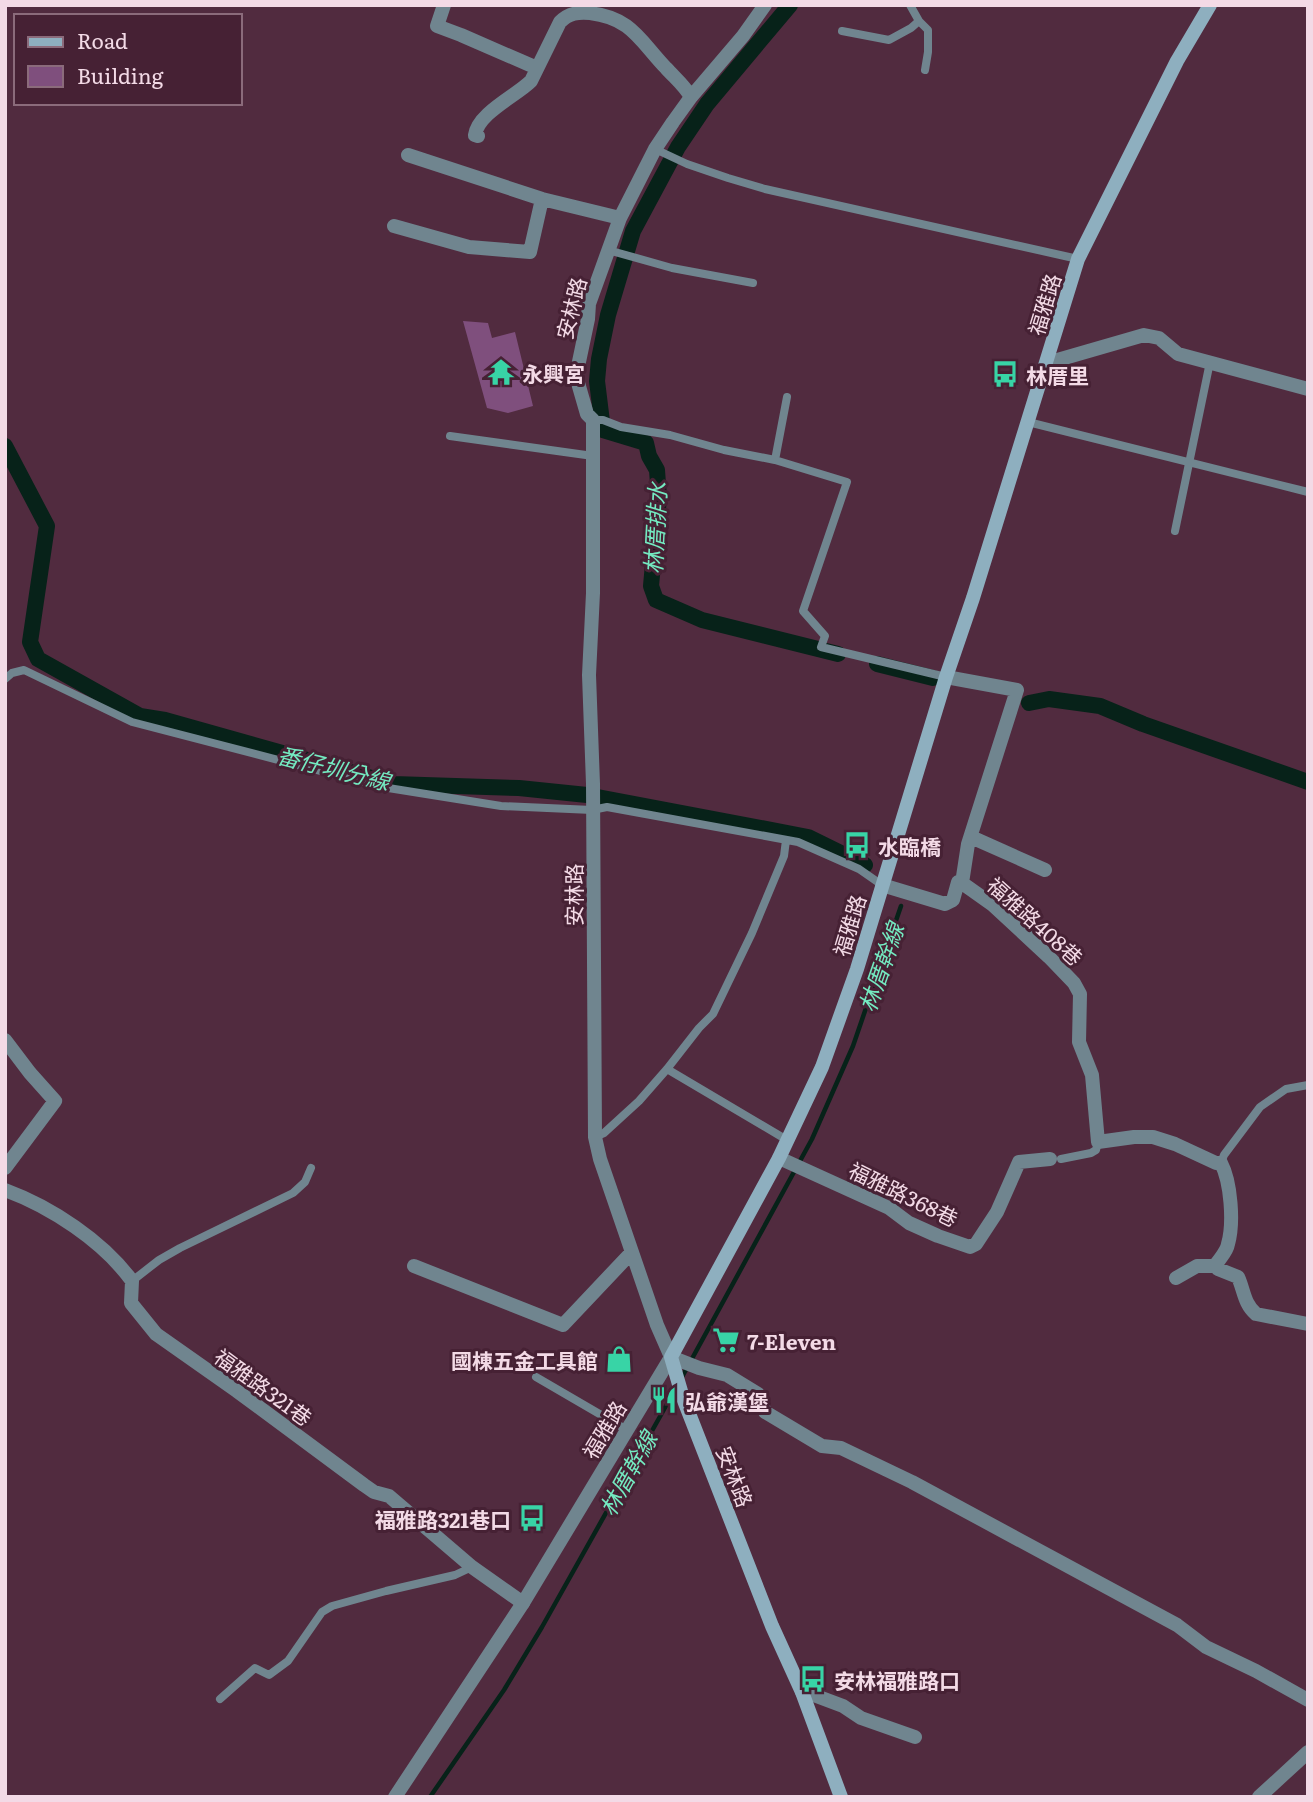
<svg xmlns="http://www.w3.org/2000/svg" width="1313" height="1802" viewBox="0 0 1313 1802" font-family="Literata,'Noto Sans TC',serif">
  <rect width="100%" height="100%" fill="#512b3f"/>
  <g fill="none" stroke-linecap="round" stroke-linejoin="round">
    <path stroke="#072219" stroke-width="4.5" d="M682 1377 812 1139 853 1046 901 906
      M430 1797 504 1690 542 1627 676 1388"/>
    <path stroke="#072219" stroke-width="16" d="M790 5 707 104 678 147 633 231 608 315 599 359 597 381 603 430 646 443 649 456 657 470 659 498 651 586 656 600 702 620 838 654
      M5 446 47 526 30 642 38 659 140 716 165 720 393 784 519 788 587 795 808 837 865 865
      M877 664 933 678
      M1029 703 1049 699 1100 706 1143 724 1308 782"/>
  </g>
  <path fill="#7f4f7d" d="M463 321 488 323 492 338 515 332 533 406 508 413 487 408Z"/>
  <g fill="none" stroke-linecap="round" stroke-linejoin="round">
    <path stroke="#70858f" stroke-width="8" d="M919 21 928 30V52L925 70
      M842 31 889 40 911 28 919 21 910 5
      M655 149 687 164 728 178 765 189 1078 259
      M608 250 672 268 753 283
      M593 420H603L621 427 670 435 724 450 775 460 847 482 803 611 825 636 821 647 946 677
      M1028 422 1308 492
      M450 436 593 456
      M775 460 787 397
      M1175 531 1210 362
      M5 679 12 673 24 670 132 722 382 787 501 806 592 810 607 807 798 842 859 869 882 885
      M667 1069 787 1140
      M595 1137 604 1133 639 1101 667 1069 699 1028 713 1014 752 933 784 856 786 840
      M1061 1159 1091 1153 1096 1150 1098 1142
      M1221 1163 1224 1155 1260 1107 1286 1089 1308 1085
      M132 1281 159 1260 180 1248 293 1193 305 1182 311 1168
      M536 1377 627 1430
      M220 1699 255 1668 269 1675 288 1661 322 1612 332 1606 386 1591 455 1575 472 1567"/>
    <path stroke="#70858f" stroke-width="14" d="M444 5 437 26 461 35 537 68
      M765 5 743 36 691 97 673 122 655 149 620 218 589 304 588 319 576 376 587 414 593 420V593L589 675 593 784 595 1137 600 1159 657 1325 671 1357 699 1368 727 1375 758 1394 765 1412 822 1446 841 1448 912 1482 1177 1625 1206 1647 1256 1671 1308 1700
      M478 136 475 135C478 113 516 96 531 81L560 22C569 13 578 12 590 13 632 18 640 41 666 68 675 78 684 85 691 97
      M408 155 542 199 620 218
      M394 226 469 247 530 252 542 199
      M1047 363 1144 335 1159 338 1178 354 1308 389
      M946 677 1017 690 968 844 962 883
      M971 837 1045 870
      M882 885 945 904 953 900 958 882 962 883 993 905 1049 957 1074 983 1080 994 1079 1042 1092 1075 1098 1142 1134 1137H1153L1175 1144 1216 1163H1221C1231 1182 1234 1223 1228 1244 1227 1251 1221 1257 1217 1263V1266
      M5 1040 30 1073 55 1101 5 1168
      M779 1158 889 1208 909 1223 938 1236 970 1247 976 1244 997 1212 1019 1162 1050 1159
      M5 1190C51 1207 103 1241 132 1281L131 1303 156 1334 237 1391 364 1485 374 1492 389 1496 472 1567 523 1603
      M414 1266 563 1325 631 1253
      M1176 1278 1197 1266H1217L1218 1269 1238 1277C1244 1290 1244 1304 1256 1314L1308 1324
      M802 1692 811 1694 843 1706 861 1718 915 1737
      M1259 1797 1308 1752"/>
    <path stroke="#70858f" stroke-width="14" d="M395 1797 523 1603 671 1357"/>
    <path stroke="#8eafbf" stroke-width="14" d="M841 1797 802 1692 772 1626 683 1398 671 1357 779 1158 822 1067 857 969 946 677 973 598 1078 259 1177 61 1210 5"/>
  </g>
  <defs>
    <symbol id="temple-bare" viewBox="-9 -9 18 18"><path d="M0-6L5-2H3V0L6.5 2.5H4V6H1.5V3h-3V6H-4V2.5H-6.5L-3 0V-2H-5Z" fill="#38d4a6" stroke="#462134" stroke-width="2.5" paint-order="stroke"/></symbol>
    <symbol id="bus-bare" viewBox="-9 -9 18 18"><path d="M-5-6H5V4H4V6H2V4H-2V6H-4V4H-5ZM-3.5-4V0h7V-4ZM-3.5 1.2v1.5H-2V1.2ZM2 1.2v1.5H3.5V1.2Z" fill="#38d4a6" stroke="#462134" stroke-width="2.5" paint-order="stroke"/></symbol>
    <symbol id="supermarket-bare" viewBox="-9 -9 18 18"><path d="M-6-5.5h2.5l.6 2H6L4.5 2H-2.5L-4.4-4H-6ZM-1.5 3.2a1.3 1.3 0 1 0 .1 0ZM3 3.2a1.3 1.3 0 1 0 .1 0Z" fill="#38d4a6" stroke="#462134" stroke-width="2.5" paint-order="stroke"/></symbol>
    <symbol id="shop-bare" viewBox="-9 -9 18 18"><path d="M-5-2.5h2.3a2.7 3.5 0 0 1 5.4 0H5L5.5 6h-11ZM-1.5-2.5h3a1.5 2.3 0 0 0-3 0Z" fill="#38d4a6" stroke="#462134" stroke-width="2.5" paint-order="stroke"/></symbol>
    <symbol id="restaurant-bare" viewBox="-9 -9 18 18"><path d="M-5-6h1v4h1v-4h1v4h1v-4h1v5L-1.5 .5V6h-2V.5L-5-1ZM5-6V6H3V1.5H1.5Q1.5-4 5-6Z" fill="#38d4a6" stroke="#462134" stroke-width="2.5" paint-order="stroke"/></symbol>
  </defs>
  <g fill-rule="evenodd">
    <use href="#temple-bare" x="482" y="353" width="38" height="38"/>
    <use href="#bus-bare" x="986" y="355" width="38" height="38"/>
    <use href="#bus-bare" x="838" y="826" width="38" height="38"/>
    <use href="#supermarket-bare" x="707" y="1321" width="38" height="38"/>
    <use href="#shop-bare" x="600" y="1340" width="38" height="38"/>
    <use href="#restaurant-bare" x="645" y="1381" width="38" height="38"/>
    <use href="#bus-bare" x="513" y="1499" width="38" height="38"/>
    <use href="#bus-bare" x="794" y="1660" width="38" height="38"/>
  </g>
  <g text-anchor="middle" dominant-baseline="central" stroke-width="6" stroke-linejoin="round" paint-order="stroke">
    <g font-size="21" fill="#f3dae6" stroke="#462134">
      <text transform="translate(1043 304) rotate(-73)">福雅路</text>
      <text transform="translate(570 308) rotate(-76)">安林路</text>
      <text transform="translate(572 895) rotate(-90)">安林路</text>
      <text transform="translate(1036 920) rotate(42)">福雅路408巷</text>
      <text transform="translate(848 925) rotate(-73)">福雅路</text>
      <text transform="translate(904 1193) rotate(26)">福雅路368巷</text>
      <text transform="translate(264 1386) rotate(36)">福雅路321巷</text>
      <text transform="translate(603 1429) rotate(-59)">福雅路</text>
      <text transform="translate(736 1476) rotate(69)">安林路</text>
    </g>
    <g font-size="21" font-weight="bold" fill="#f3dae6" stroke="#462134" text-anchor="start">
      <text x="522" y="372">永興宮</text>
      <text x="1026" y="374">林厝里</text>
      <text x="878" y="845">水臨橋</text>
      <text x="747" y="1340">7-Eleven</text>
      <text x="598" y="1359" text-anchor="end">國棟五金工具館</text>
      <text x="685" y="1400">弘爺漢堡</text>
      <text x="511" y="1518" text-anchor="end">福雅路321巷口</text>
      <text x="834" y="1679">安林福雅路口</text>
    </g>
    <g font-size="23" font-style="italic" fill="#74eac1" stroke="#462134">
      <text transform="translate(654 528) rotate(-87)">林厝排水</text>
      <text transform="translate(334 767) rotate(14)">番仔圳分線</text>
      <text transform="translate(880 967) rotate(-71)">林厝幹線</text>
      <text transform="translate(627 1473) rotate(-61)">林厝幹線</text>
    </g>
  </g>
  <rect width="1313" height="1802" fill="none" stroke="#f3dae6" stroke-width="14"/>
  <rect x="14" y="14" width="228" height="91" fill="#462134" stroke="#8b6b7b" stroke-width="2"/>
  <rect x="28" y="37" width="35" height="10" fill="#8eafbf" stroke="#8b6b7b" stroke-width="2"/>
  <text x="77" y="49" font-size="21" fill="#f3dae6">Road</text>
  <rect x="28" y="66" width="35" height="21" fill="#7f4f7d" stroke="#8b6b7b" stroke-width="2"/>
  <text x="77" y="84" font-size="21" fill="#f3dae6">Building</text>
</svg>
